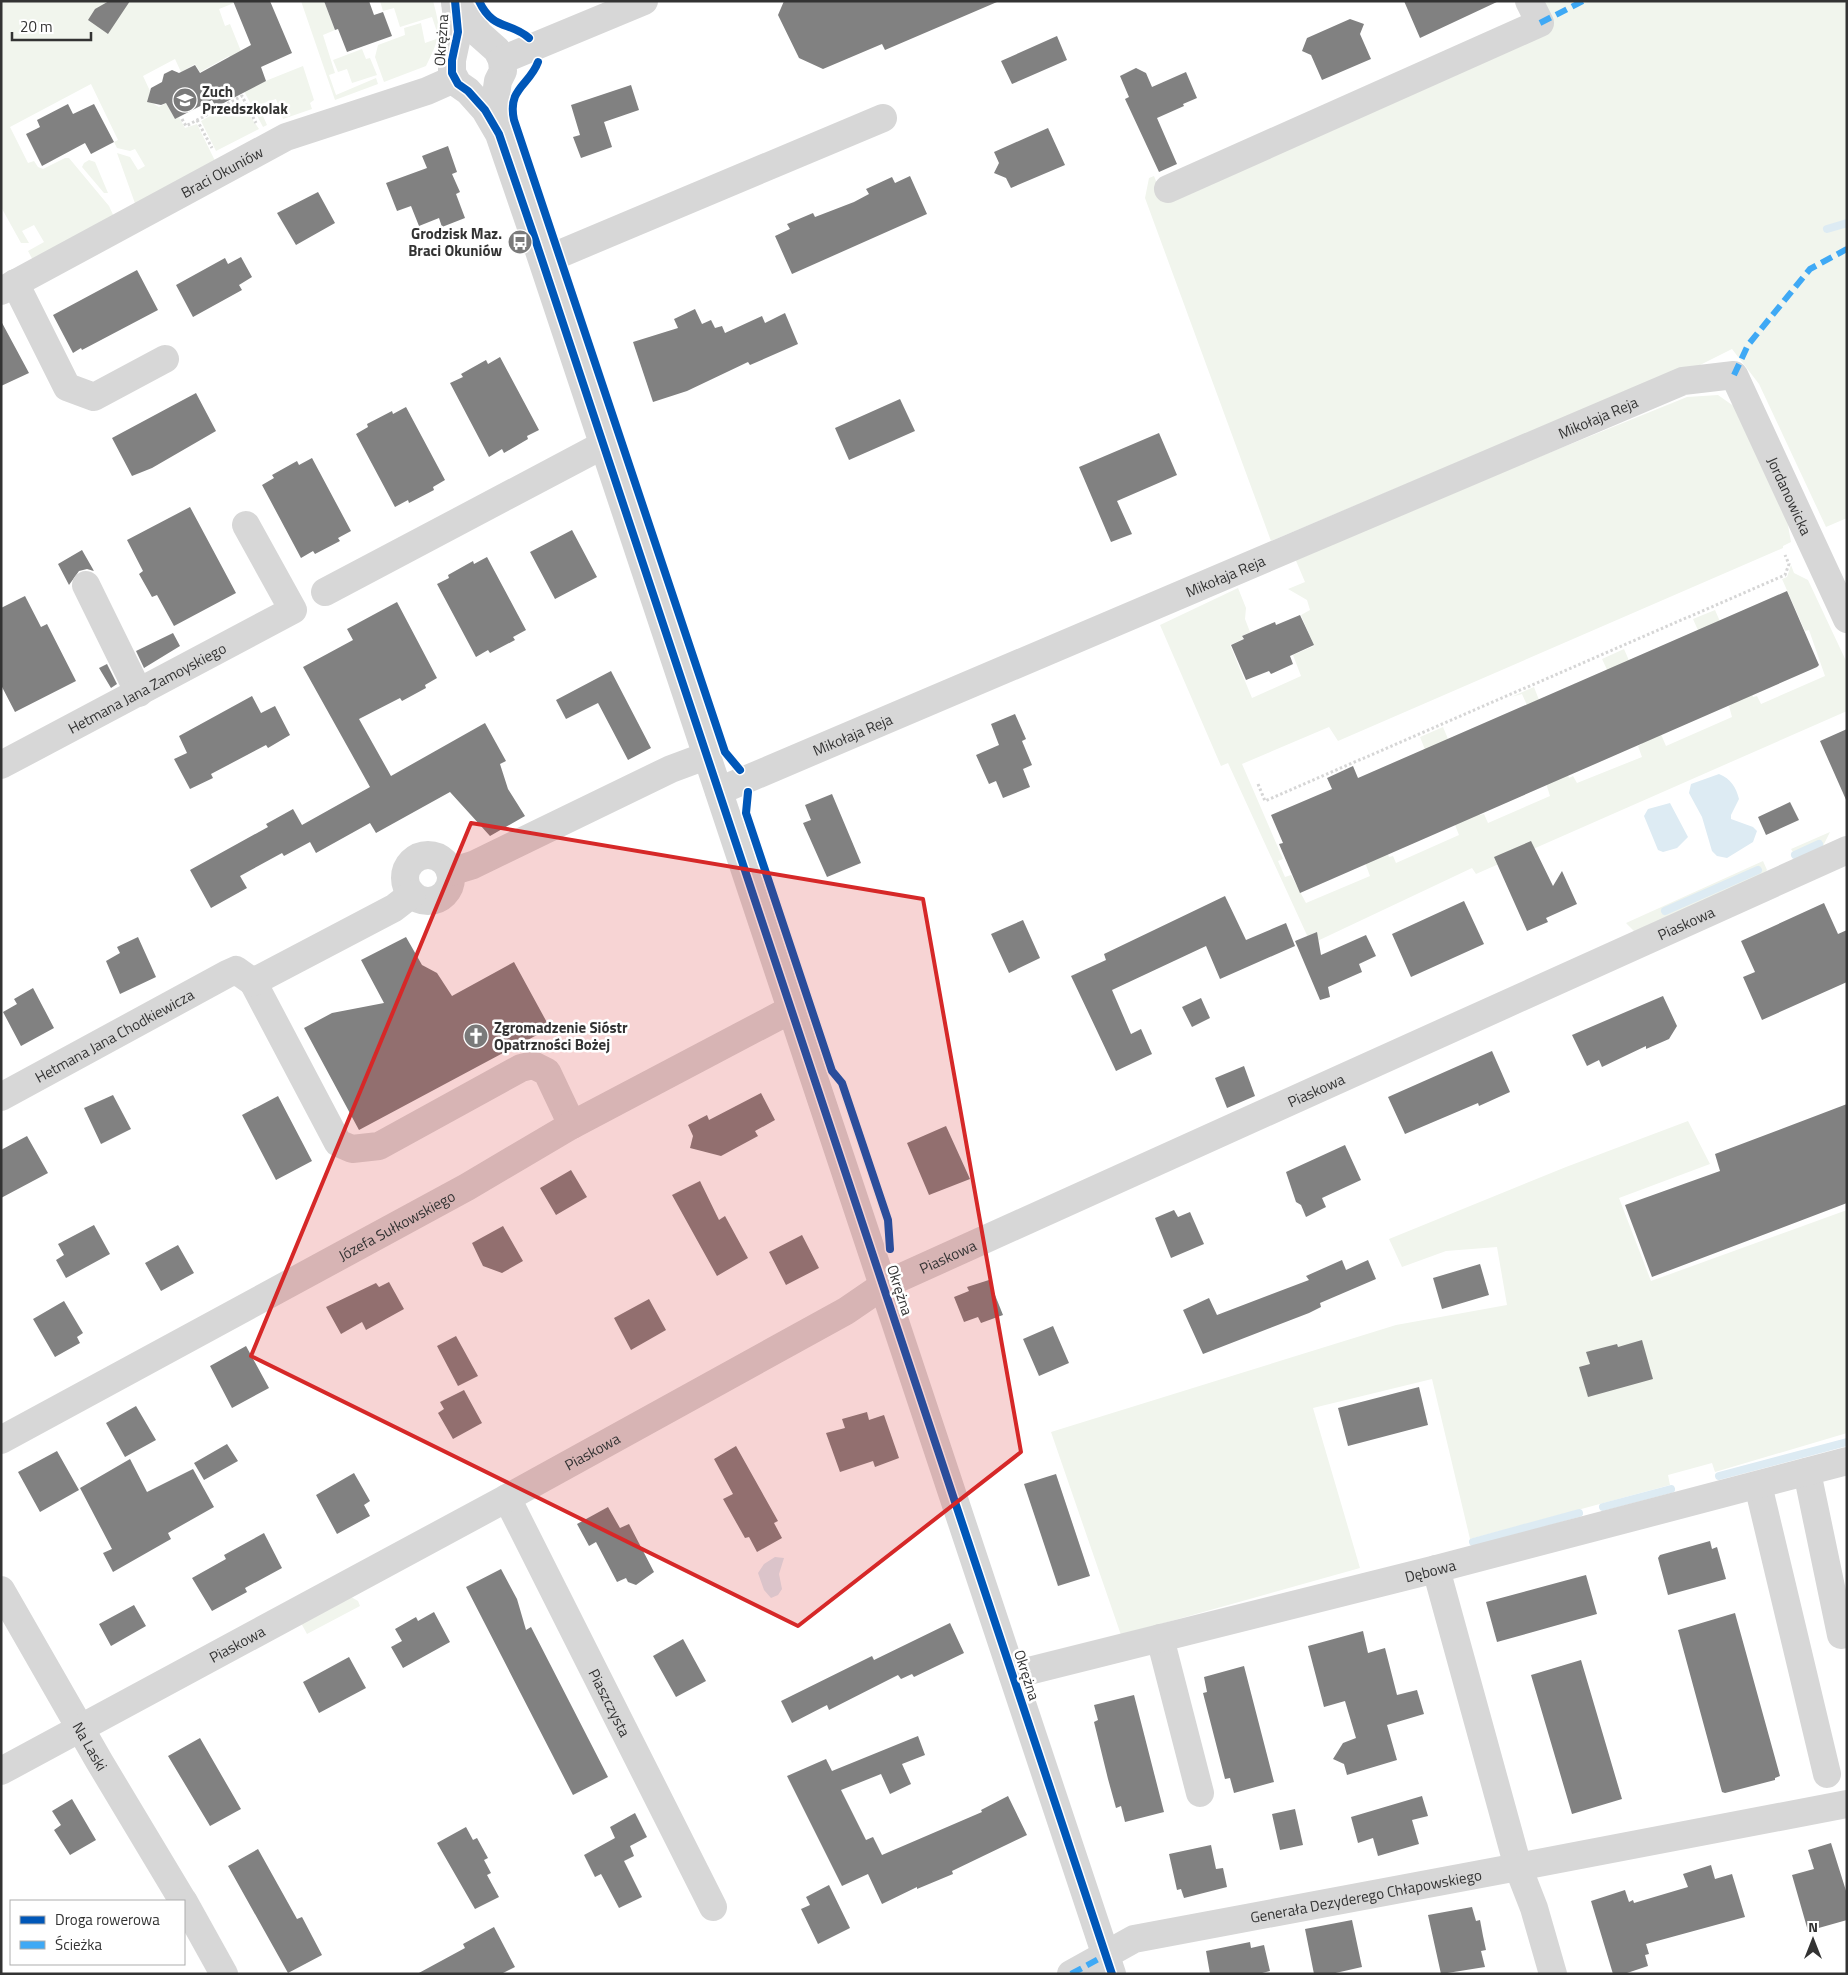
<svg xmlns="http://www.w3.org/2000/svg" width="1848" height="1975" viewBox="0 0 1848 1975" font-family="'Titillium Web',sans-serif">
  <rect width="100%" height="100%" fill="#fff"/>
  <path fill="#f1f5ed" d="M1 1H233L234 3 219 9 225 26 230 24 251 76 263 82 303 66 314 100 310 103 312 109 283 119 276 99 258 105 267 125 263 127 236 76 239 74 229 56 200 72 195 64 181 72 175 59 143 76 150 91 149 96 152 103 159 107 166 103 175 119 179 117 185 128 197 124 218 167 137 209 117 153 130 157 138 170 145 166 135 149 130 151 117 148 114 142 118 140 91 84 10 127 28 163 34 161 38 167 43 169 65 158H69L109 206 115 219 35 264 28 251 44 242 34 225 22 231 29 243H21L1 207Z
    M301 1H324L335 30 323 35 335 73 329 75 336 95 376 78 378 84 335 100Z
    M380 1H433C442 33 440 37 426 66L384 82 375 57 378 45 405 35 404 28 421 23 425 43 439 38 432 17 400 27 394 8 383 11Z
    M1541 1H1847V518L1826 527 1759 384 1732 349 1688 371 1672 372 1271 541 1145 198 1149 178 1154 176 1163 199 1553 26Z
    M362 49 366 59 370 58 377 75 352 83 347 69 338 72 333 60Z
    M239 100 259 129 216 151 201 121Z
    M89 160 95 162 108 193H104L82 167 84 163Z
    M1718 395 1735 407 1786 514 1791 542 1783 546V548L1338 741 1329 727 1242 764 1283 859 1278 861 1285 877 1291 875 1306 903 1370 876 1359 846 1381 837 1389 857 1393 856 1396 863 1459 835 1420 737 1443 727 1480 815 1484 814 1488 823 1550 796 1541 767 1539 732 1522 694 1511 697 1534 687 1569 778 1573 776 1577 783 1642 757 1638 746 1642 744 1602 659 1624 649 1666 746 1732 717 1729 706 1731 705 1693 619 1715 610 1753 697 1757 696 1761 704 1825 676 1809 630 1805 631 1782 579 1787 577 1791 565 1794 573 1808 580 1847 663V711L1476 874 1472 868 1311 944 1228 763 1221 766 1160 625 1238 588 1246 608 1245 619 1250 632 1242 636 1243 639 1230 645 1252 698 1301 676 1293 655 1314 646 1301 615 1310 610 1307 600 1288 589 1305 582 1294 556 1687 397Z
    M1830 832 1823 846 1796 857 1791 849Z
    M1763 861 1767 870 1763 875 1636 933 1626 923Z
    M1688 1121 1710 1164 1619 1198 1651 1281 1847 1210V1433L1715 1472 1712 1463 1668 1475 1670 1485 1470 1539 1432 1379 1313 1408 1360 1568 1121 1635 1051 1432 1396 1325 1507 1305 1497 1247 1446 1251 1402 1267 1389 1239 1566 1167Z
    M351 1597 358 1601 360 1606 307 1634 301 1623Z"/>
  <path fill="#ddebf3" d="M1719 774C1731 779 1736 787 1739 799L1731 815V819L1753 827 1757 831 1753 842 1727 858 1717 856 1712 851 1702 817 1689 793 1691 784Z
    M1670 803 1688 837 1677 848 1663 852 1658 850 1644 816 1648 809Z
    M775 1557 784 1558 779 1574 782 1589 778 1595 771 1598 764 1590 758 1573 764 1564Z"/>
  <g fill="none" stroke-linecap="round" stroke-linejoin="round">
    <path stroke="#ddebf3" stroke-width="8" d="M1827 229 1847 223
      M1795 855 1819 844
      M1665 911 1758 870
      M1719 1476 1847 1442
      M1603 1507 1671 1489
      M1473 1542 1579 1513"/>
  </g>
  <path fill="#818181" d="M109 1H130L108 34 88 20 95 9Z
    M233 1H270L292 53 261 67 266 81 216 107 212 100 175 119 166 103 161 105 147 102 151 88 162 82 164 74 172 70 179 73 195 65 200 73 251 45Z
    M324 1H369L374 15 383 12 392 36 347 52 338 29 335 30Z
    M784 1H997V2L885 50 882 44 823 69 799 58 778 15Z
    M1404 1H1499L1420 38Z
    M1350 19 1364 24 1360 34 1371 59 1322 80 1311 55 1302 51 1307 38Z
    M1057 36 1067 60 1012 84 1001 61Z
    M1136 68 1146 73 1152 87 1186 72 1197 98 1183 104 1184 106 1157 118 1177 164 1159 172 1125 99 1129 97 1120 76Z
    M631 85 639 110 604 122 612 147 581 158 573 137 580 135 571 105Z
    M68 104 73 114 94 104 114 142 91 154 85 143 42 166 26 134 40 127 37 120Z
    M1048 128 1065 165 1011 188 1006 178 994 173 999 163 994 152Z
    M448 146 457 172 452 174 460 192 456 194 465 218 442 227 439 218 419 226 411 206 397 211 386 183 427 168 422 156Z
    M910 176 927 214 792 274 775 236 790 229 787 224 813 213 815 217 854 202 869 194 866 189 892 177 895 183Z
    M318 192 335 223 296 245 277 213Z
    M241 257 252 277 239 285 242 290 193 317 176 285 225 258 228 264Z
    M137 270 158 310 82 350 81 348 73 353 53 315Z
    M695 309 702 324 711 320 715 328 722 326 725 333 762 316 765 323 785 313 798 344 750 365 748 362 687 391 653 402 633 342 678 328 674 319Z
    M1 321 29 373 1 386Z
    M500 357 539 430 527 436 528 439 504 453 502 449 489 457 450 383 463 377 461 374 486 360 488 364Z
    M196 393 216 431 152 468 132 476 112 438Z
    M900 399 915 431 849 460 835 428Z
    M406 407 445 480 433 487 434 490 409 503 408 500 395 507 356 434 368 427 367 424 392 411 393 414Z
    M1159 433 1177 475 1117 501 1132 534 1111 542 1079 467Z
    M312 458 351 531 338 538 340 541 315 554 313 551 301 558 262 485 274 478 272 475 297 461 299 465Z
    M190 507 236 593 174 626 157 595 152 597 139 574 143 571 127 540Z
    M572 530 597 577 555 599 530 552Z
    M82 550 94 571 87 569 79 571 69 585 58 564Z
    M487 557 526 630 513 637 515 640 490 653 488 650 476 657 437 584 449 578 448 575 473 561 474 564Z
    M1787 591 1819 665 1817 667 1300 893 1279 844 1283 843 1271 815 1332 789 1327 778 1353 766 1358 778Z
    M25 596 41 627 47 624 76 681 15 712 1 685V608Z
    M397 602 437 678 425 685 426 688 402 701 400 698 359 719 391 776 485 723 506 761 500 764 508 789 525 816 490 836 450 792 376 833 370 823 316 853 310 842 284 856 282 853 240 876 247 888 211 908 190 870 268 827 266 824 293 809 302 825 370 787 303 667 353 640 347 629Z
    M1300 615 1314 645 1290 656 1293 664 1271 674 1269 671 1246 680 1231 645 1244 639 1242 636 1263 627 1275 622 1276 625Z
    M173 633 180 646 144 668 136 651Z
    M107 664 117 684 111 688 99 668Z
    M611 671 651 748 628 760 598 703 566 719 556 700Z
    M252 696 261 713 275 706 290 735 268 748 266 745 211 774 213 778 190 789 174 759 187 753 179 736Z
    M1015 714 1026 739 1022 741 1032 765 1023 769 1030 787 1003 798 996 781 989 784 976 755 999 745 991 724Z
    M1847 729V802L1820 741Z
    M832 794 861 863 827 877 803 823 811 820 805 805Z
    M1790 802 1799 820 1766 835 1758 817Z
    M1531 841 1553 886 1562 871 1577 904 1546 918 1548 922 1527 931 1494 857Z
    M1225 896 1246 940 1286 923 1295 946 1220 979 1206 946 1112 990 1131 1034 1141 1029 1152 1054 1116 1071 1071 976 1106 960 1104 954Z
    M1464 901 1484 944 1411 977 1392 934Z
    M1824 903 1838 934 1847 930V982L1762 1020 1743 977 1755 972 1741 941Z
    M1023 920 1040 958 1009 973 991 934Z
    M1317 932 1321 955 1366 935 1376 956 1359 964 1362 972 1328 987 1330 997 1320 1000 1295 941Z
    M138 937 156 977 120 994 106 961 120 953 117 947Z
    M406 937 422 965 437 973 452 996 514 962 550 1028 359 1130 304 1028 332 1013 384 1003 361 960Z
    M33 988 54 1028 21 1046 3 1012 17 1004 14 999Z
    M1663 996 1677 1026 1669 1039 1646 1049V1046L1602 1067 1599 1060 1587 1066 1572 1035Z
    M1201 998 1210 1018 1192 1027 1182 1007Z
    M1492 1051 1510 1092 1479 1106 1478 1103 1405 1134 1388 1097Z
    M1244 1066 1255 1096 1227 1108 1215 1078Z
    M761 1093 775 1120 755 1131 758 1136 721 1156 690 1148 693 1136 688 1125 707 1115 709 1120Z
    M113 1095 131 1129 101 1144 84 1108Z
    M278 1096 312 1161 276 1180 242 1115Z
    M1847 1104V1203L1652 1277 1625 1205 1720 1171 1715 1154Z
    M946 1126 970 1179 929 1195 907 1143Z
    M27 1136 48 1173 1 1198V1150Z
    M1345 1145 1361 1180 1322 1198 1326 1207 1306 1217 1301 1205 1296 1202 1286 1172Z
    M571 1170 587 1197 556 1215 540 1188Z
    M700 1181 719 1220 725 1216 748 1258 717 1276 672 1195Z
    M1174 1210 1178 1217 1190 1212 1204 1244 1171 1258 1155 1218Z
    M94 1225 110 1254 66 1278 56 1260 64 1255 58 1244Z
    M503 1226 523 1261 502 1273 483 1266 472 1243Z
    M802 1235 819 1268 786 1285 769 1252Z
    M178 1245 194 1273 161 1291 145 1263Z
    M1342 1260 1346 1270 1368 1260 1376 1279 1320 1303 1321 1307 1309 1313 1203 1354 1183 1310 1209 1298 1217 1315 1309 1280 1306 1276Z
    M1480 1264 1489 1295 1442 1309 1433 1278Z
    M989 1280 1003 1315 981 1323 978 1317 964 1322 954 1297 969 1291 967 1287Z
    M389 1282 404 1309 366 1330 362 1322 341 1334 326 1307 376 1283 379 1287Z
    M649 1299 666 1330 631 1350 614 1318Z
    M64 1301 83 1333 77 1337 80 1343 55 1357 33 1319Z
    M1053 1326 1069 1363 1039 1376 1023 1339Z
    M456 1336 478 1376 458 1386 437 1346Z
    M1642 1340 1653 1379 1588 1397 1579 1367 1590 1364 1586 1352 1617 1344 1618 1347Z
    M246 1346 269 1388 232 1408 210 1366Z
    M1419 1387 1428 1425 1348 1446 1338 1408Z
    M464 1390 482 1423 453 1439 438 1413 444 1409 440 1402Z
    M136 1406 156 1440 125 1457 106 1423Z
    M867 1412 869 1420 884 1415 899 1458 875 1467 873 1461 840 1472 826 1433 845 1428 842 1419Z
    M227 1444 238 1461 204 1480 194 1463Z
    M736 1446 778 1521 774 1523 782 1538 757 1552 749 1537 745 1538 723 1499 733 1494 714 1459Z
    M57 1451 79 1490 40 1512 18 1472Z
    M130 1459 147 1492 193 1469 214 1507 168 1533 171 1539 113 1572 103 1553 112 1549 80 1488Z
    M354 1473 370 1501 364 1505 370 1516 337 1534 316 1495Z
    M1056 1474 1090 1576 1058 1586 1024 1484Z
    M608 1507 620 1528 629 1524 654 1572 636 1585 628 1582 626 1578 617 1582 596 1542 589 1546 577 1524Z
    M264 1533 282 1568 245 1588 247 1592 212 1611 192 1578 226 1559 224 1555Z
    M1710 1541 1712 1549 1717 1547 1726 1579 1668 1595 1658 1558 1660 1555Z
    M501 1569 517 1599 526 1630 531 1627 608 1777 573 1795 466 1587Z
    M1586 1575 1597 1614 1497 1642 1486 1602Z
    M134 1605 146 1626 111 1646 99 1624Z
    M434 1612 450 1642 403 1668 391 1647 402 1641 395 1629 416 1617 418 1621Z
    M1735 1613 1780 1776 1775 1778V1780L1725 1793 1722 1792 1678 1630Z
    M950 1623 964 1653 914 1677 912 1674 901 1679 898 1675 829 1710 827 1705 792 1723 781 1701 872 1656 874 1660Z
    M1363 1631 1368 1653 1385 1648 1397 1695 1417 1690 1424 1714 1387 1725 1397 1760 1347 1775 1344 1764 1333 1759 1343 1743 1356 1738 1345 1701 1324 1707 1308 1646Z
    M683 1639 706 1681 676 1697 653 1656Z
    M349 1657 366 1688 319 1713 303 1682Z
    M1581 1660 1622 1799 1572 1814 1531 1675Z
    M1244 1666 1274 1782 1234 1793 1230 1778 1225 1779 1203 1693 1207 1692 1204 1677Z
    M1134 1695 1164 1812 1125 1822 1121 1806 1116 1808 1108 1779 1094 1722 1098 1720 1094 1705Z
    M918 1736 925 1755 902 1764 911 1784 890 1794 881 1774 841 1790 866 1840 873 1837 882 1855 982 1812 981 1810 1008 1796 1027 1835 952 1871 953 1874 917 1889V1887L882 1904 868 1874 842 1886 787 1776 826 1759 832 1771Z
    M200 1738 241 1809 210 1826 168 1756Z
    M1422 1796 1428 1816 1412 1820 1419 1844 1378 1856 1373 1838 1358 1843 1351 1817Z
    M72 1799 96 1840 70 1855 54 1830 61 1825 52 1811Z
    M1295 1809 1303 1845 1280 1850 1272 1814Z
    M635 1813 647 1837 630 1846 634 1856 624 1861 642 1897 619 1908 601 1874 595 1877 584 1855 615 1838 610 1827Z
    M466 1827 473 1840 477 1838 488 1858 484 1860 491 1873 487 1875 499 1897 475 1909 437 1843Z
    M1831 1843 1847 1894V1920L1808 1931 1792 1875 1814 1869 1808 1850Z
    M1211 1845 1216 1869 1223 1868 1227 1887 1184 1898 1181 1889 1177 1890 1169 1854Z
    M258 1849 297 1919 302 1917 322 1955 288 1973 228 1866Z
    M1711 1865 1715 1879 1732 1874 1745 1917 1646 1944 1649 1954 1645 1955 1648 1966 1624 1974H1613L1591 1901 1625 1890 1629 1902 1633 1900 1634 1903 1688 1887 1683 1874Z
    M829 1885 850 1928 818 1944 801 1909 810 1905 806 1897Z
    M1472 1907 1476 1921 1480 1920 1483 1936 1486 1950 1481 1951 1485 1967 1441 1974 1428 1915Z
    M1352 1920 1362 1967 1331 1974H1314L1305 1929Z
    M494 1927 515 1967 501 1974H417L465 1948 463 1944Z
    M1250 1942 1251 1948 1264 1945 1270 1971 1258 1974H1210L1206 1951Z"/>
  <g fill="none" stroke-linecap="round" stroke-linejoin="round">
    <path stroke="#d6d6d6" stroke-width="3" stroke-dasharray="2.5 2.5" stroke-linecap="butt" d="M182 119 186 126 242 96 256 123
      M197 120 212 148
      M1258 784 1265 801 1785 575 1789 564 1785 555"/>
    <g stroke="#d7d7d7" stroke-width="28">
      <path d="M455 1 458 32 452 60V73L458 84 468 91 485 110 499 134 535 239 1112 1974"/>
      <path d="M455 2 479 34 497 50 502 60 503 71 498 81 495 102 498 129"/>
      <path d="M502 60 644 1"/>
      <path d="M1168 189 1540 23 1529 1"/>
      <path d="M543 261 883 118"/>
      <path d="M15 283 67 387 94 397 165 359"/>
      <path id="s1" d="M1 291 286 137 427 91 454 79"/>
      <path d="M86 585 139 693"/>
      <path d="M325 592 603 445"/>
      <path id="s2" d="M1 765 293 610 246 525"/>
      <path id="s3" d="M719 791 1683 381 1734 375 1847 619"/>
      <circle cx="428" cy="878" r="23"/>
      <path d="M450 872 473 865 671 769 706 756"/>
      <path d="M253 982 338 1143 352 1149 379 1146 521 1068 533 1065 547 1072 572 1125"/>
      <path id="s4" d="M1 1097 227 974 236 970 253 982 394 908 412 894"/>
      <path id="s5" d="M1 1440 467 1187 572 1125 792 1009"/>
      <path d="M1807 1472 1841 1635 1847 1634"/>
      <path d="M1758 1485 1827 1774"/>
      <path id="s6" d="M507 1498 713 1907"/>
      <path d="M1436 1569 1518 1867 1847 1804"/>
      <path id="s7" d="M1 1590 99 1761 183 1901"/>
      <path d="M1160 1638 1200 1793"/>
      <path id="s8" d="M1013 1675 1436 1569 1847 1461"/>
      <path id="s9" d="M1 1771 507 1498 846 1311 884 1285 1847 850"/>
      <path d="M184 1902 224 1974"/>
      <path id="s10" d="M1071 1974 1134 1939 1518 1867 1534 1908 1553 1974"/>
    </g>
    <path stroke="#3fa9f5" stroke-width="6" stroke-dasharray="12 6" stroke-linecap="butt" d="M1540 23 1583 1
      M1734 375 1748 345 1810 269 1847 249
      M1071 1974 1106 1955"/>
    <defs>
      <path id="cycleway" d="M455 1 458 32 452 60V73L458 84 468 91 485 110 499 134 535 239 1112 1974
        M479 1C493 31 510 21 529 38
        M538 62C530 85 507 88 514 120L725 752 740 770
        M748 792 746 813 832 1071 842 1083 888 1220 890 1249"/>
    </defs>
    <use href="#cycleway" stroke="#fff" stroke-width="11"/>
    <use href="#cycleway" stroke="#0057b8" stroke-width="8"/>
  </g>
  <path fill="#d62828" fill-opacity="0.2" stroke="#d62828" stroke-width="4" stroke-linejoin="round" d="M471 823 923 899 1021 1452 798 1626 251 1356Z"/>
  <defs>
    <symbol id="school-disc" viewBox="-11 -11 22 22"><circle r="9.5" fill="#7a7a7a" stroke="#fff"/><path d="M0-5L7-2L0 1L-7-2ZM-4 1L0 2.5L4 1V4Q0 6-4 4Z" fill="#fff"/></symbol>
    <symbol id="bus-disc" viewBox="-11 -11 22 22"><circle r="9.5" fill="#7a7a7a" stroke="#fff"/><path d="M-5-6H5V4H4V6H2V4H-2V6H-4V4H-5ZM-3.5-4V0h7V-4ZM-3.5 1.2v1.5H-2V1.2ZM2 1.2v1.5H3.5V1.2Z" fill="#fff"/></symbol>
    <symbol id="church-disc" viewBox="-11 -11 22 22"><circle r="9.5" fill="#7a7a7a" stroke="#fff"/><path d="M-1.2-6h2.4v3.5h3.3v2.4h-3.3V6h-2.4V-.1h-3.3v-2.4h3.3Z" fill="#fff"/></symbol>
  </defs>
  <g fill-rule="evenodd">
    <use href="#school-disc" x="171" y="86" width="28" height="28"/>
    <use href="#bus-disc" x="506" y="228" width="28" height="28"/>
    <use href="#church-disc" x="462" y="1022" width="28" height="28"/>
  </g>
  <g text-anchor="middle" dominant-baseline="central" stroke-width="5" stroke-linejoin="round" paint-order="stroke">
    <g font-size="15" fill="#333" stroke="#fff">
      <text transform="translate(441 40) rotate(-86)">Okrężna</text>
      <text stroke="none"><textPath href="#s1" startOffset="251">Braci Okuniów</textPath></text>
      <text stroke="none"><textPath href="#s3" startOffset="955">Mikołaja Reja</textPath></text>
      <text stroke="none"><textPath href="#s3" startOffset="1232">Jordanowicka</textPath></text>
      <text stroke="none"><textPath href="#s3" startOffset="550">Mikołaja Reja</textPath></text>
      <text stroke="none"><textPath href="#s2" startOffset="165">Hetmana Jana Zamoyskiego</textPath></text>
      <text stroke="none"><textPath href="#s3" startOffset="145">Mikołaja Reja</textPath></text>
      <text stroke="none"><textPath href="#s9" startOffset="1888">Piaskowa</textPath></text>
      <text stroke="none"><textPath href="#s4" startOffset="129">Hetmana Jana Chodkiewicza</textPath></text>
      <text stroke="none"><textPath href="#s9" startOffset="1482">Piaskowa</textPath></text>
      <text stroke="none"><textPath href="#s5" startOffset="450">Józefa Sułkowskiego</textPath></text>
      <text stroke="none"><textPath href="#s9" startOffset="1078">Piaskowa</textPath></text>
      <text transform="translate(900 1290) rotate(72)">Okrężna</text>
      <text stroke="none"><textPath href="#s9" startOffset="672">Piaskowa</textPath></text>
      <text stroke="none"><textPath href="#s8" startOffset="430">Dębowa</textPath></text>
      <text stroke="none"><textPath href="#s9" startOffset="268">Piaskowa</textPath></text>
      <text transform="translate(1027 1675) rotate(72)">Okrężna</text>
      <text stroke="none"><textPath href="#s6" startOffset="229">Piaszczysta</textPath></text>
      <text stroke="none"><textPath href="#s7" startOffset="180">Na Laski</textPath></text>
      <text stroke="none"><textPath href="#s10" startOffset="308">Generała Dezyderego Chłapowskiego</textPath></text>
    </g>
    <g font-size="15" font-weight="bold" fill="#333" stroke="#fff" text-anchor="start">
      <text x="202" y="91">Zuch<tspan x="202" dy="17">Przedszkolak</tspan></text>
      <text x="502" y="233" text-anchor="end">Grodzisk Maz.<tspan x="502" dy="17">Braci Okuniów</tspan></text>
      <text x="494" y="1027">Zgromadzenie Sióstr<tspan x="494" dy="17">Opatrzności Bożej</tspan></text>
    </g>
  </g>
  <rect width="1848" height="1975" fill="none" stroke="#333333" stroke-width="5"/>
  <rect x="10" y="1900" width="175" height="65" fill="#ffffff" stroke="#adadad"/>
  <rect x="20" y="1916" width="25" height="8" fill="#0057b8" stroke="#adadad"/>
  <text x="55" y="1925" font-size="15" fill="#333333">Droga rowerowa</text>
  <rect x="20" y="1941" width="25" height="8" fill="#3fa9f5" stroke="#adadad"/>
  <text x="55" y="1950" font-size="15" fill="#333333">Ścieżka</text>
  <g transform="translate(1813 1940)" stroke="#ffffff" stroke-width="4" paint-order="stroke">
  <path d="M0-4L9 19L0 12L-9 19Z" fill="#333333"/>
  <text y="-8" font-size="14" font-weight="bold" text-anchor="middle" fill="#333333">N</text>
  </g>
  <path d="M12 32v8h79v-8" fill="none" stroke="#333333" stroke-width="2.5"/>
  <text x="20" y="32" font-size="15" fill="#333333" stroke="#ffffff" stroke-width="4" paint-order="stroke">20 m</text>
</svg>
